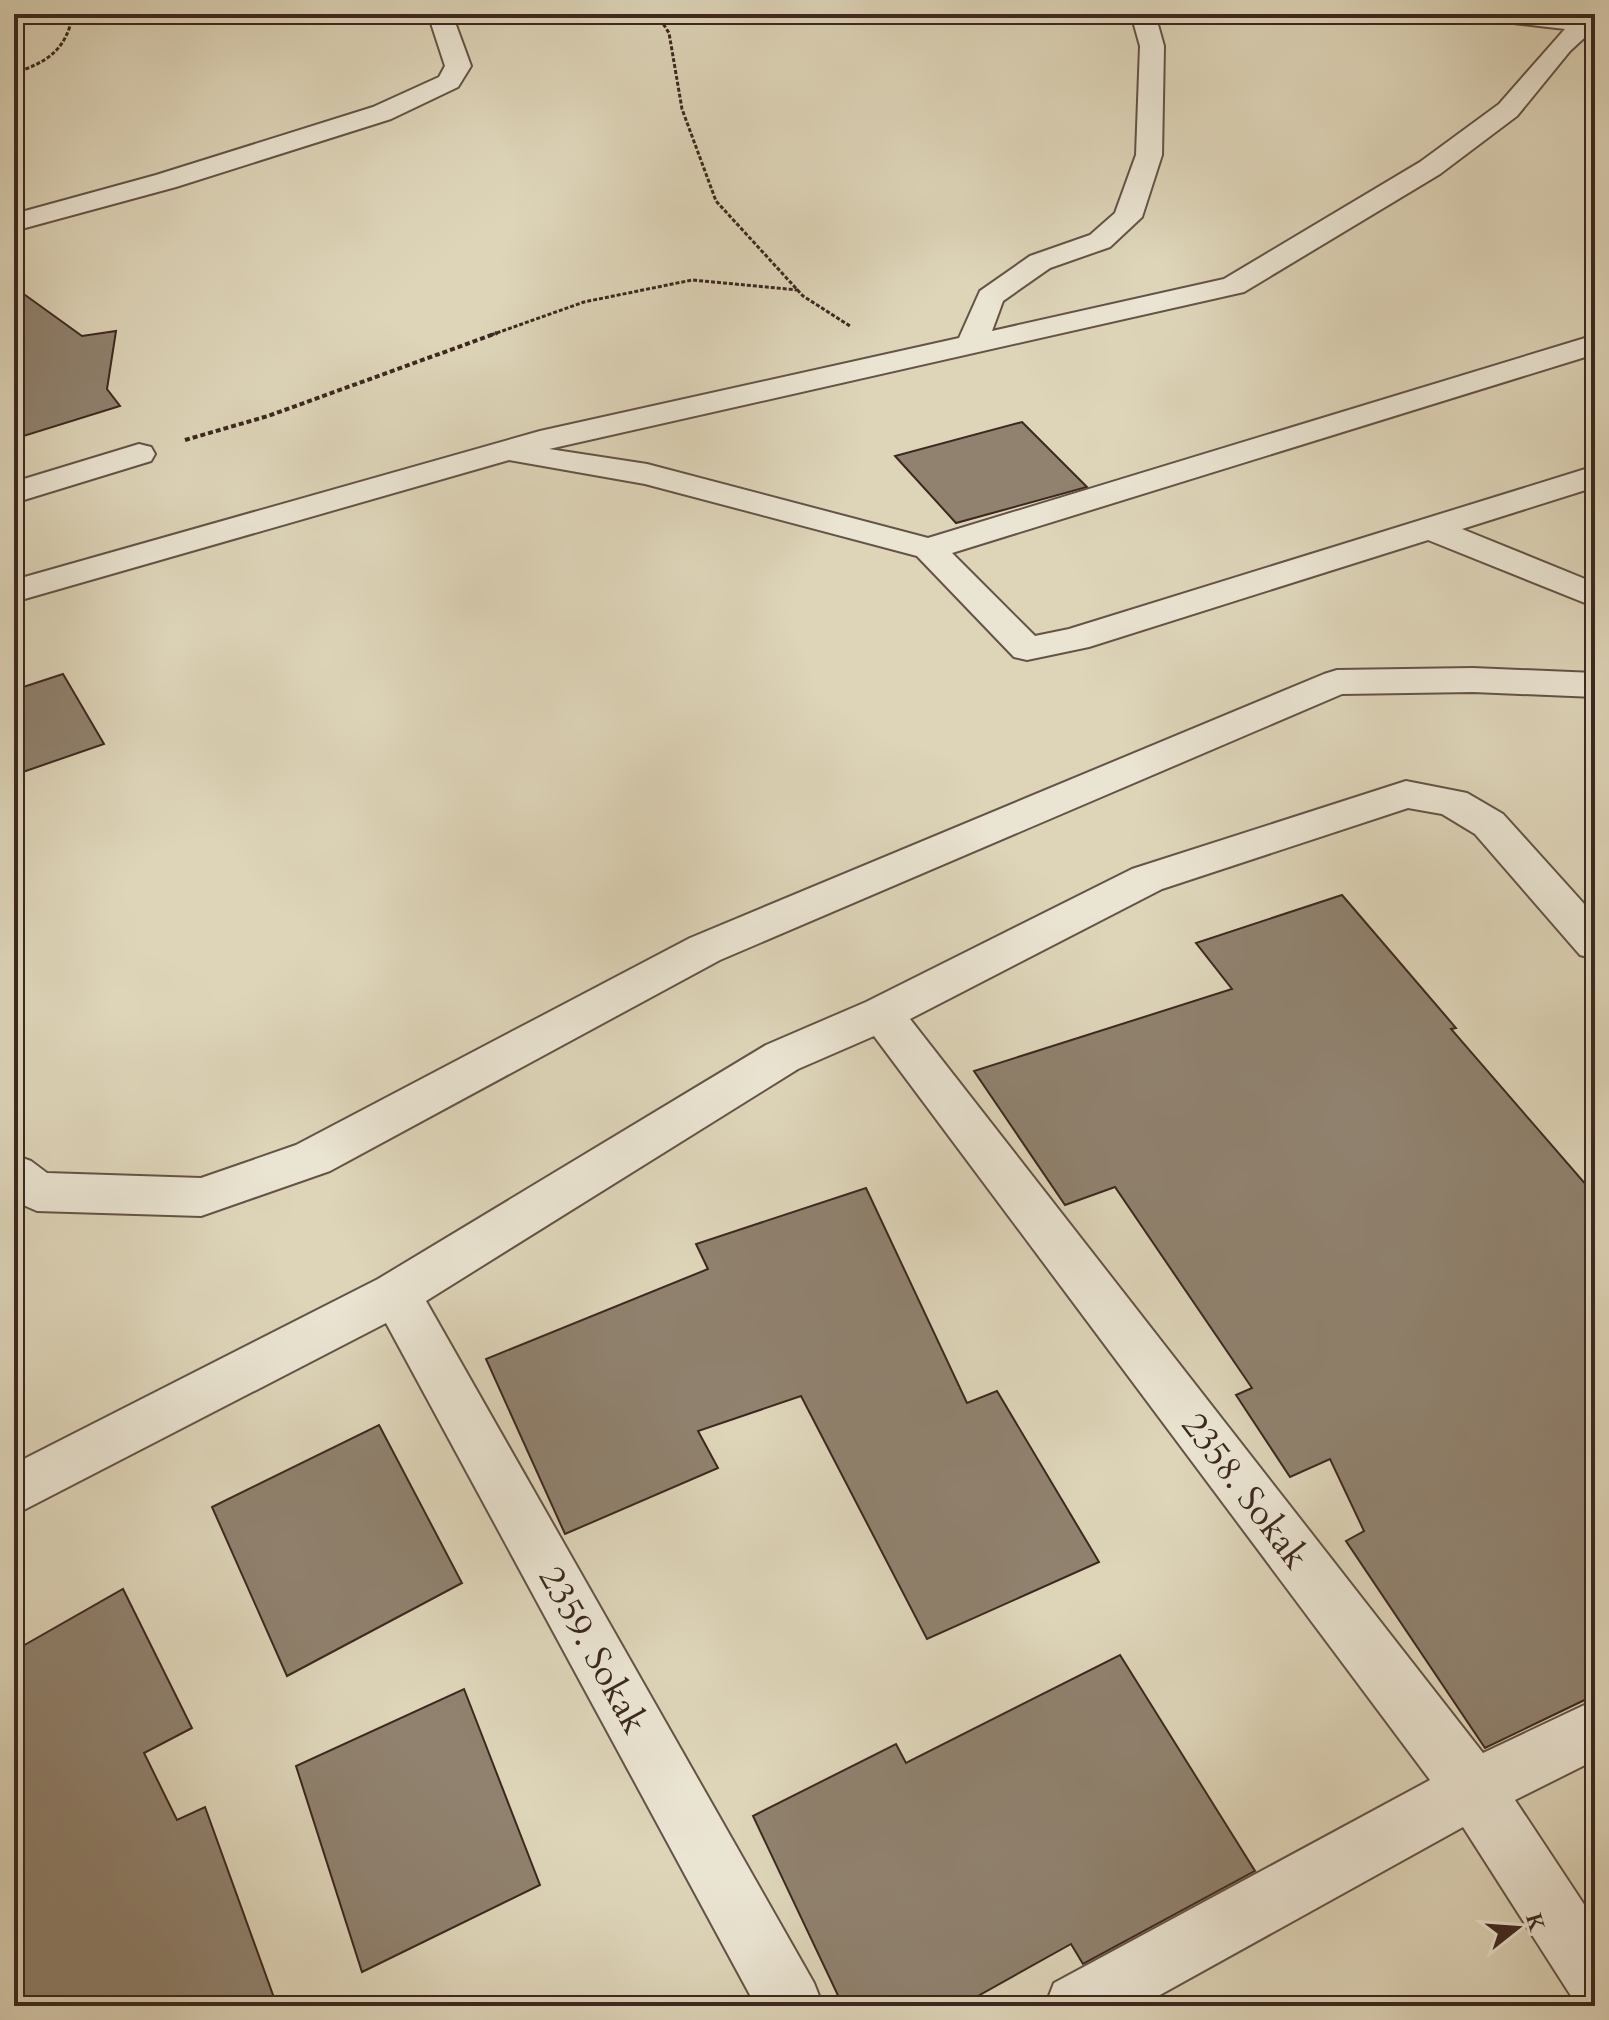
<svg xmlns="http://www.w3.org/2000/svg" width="1609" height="2020" viewBox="0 0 1609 2020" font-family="Cardo,serif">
  <rect width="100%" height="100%" fill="#ded5b9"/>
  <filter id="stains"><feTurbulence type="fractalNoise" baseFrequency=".0025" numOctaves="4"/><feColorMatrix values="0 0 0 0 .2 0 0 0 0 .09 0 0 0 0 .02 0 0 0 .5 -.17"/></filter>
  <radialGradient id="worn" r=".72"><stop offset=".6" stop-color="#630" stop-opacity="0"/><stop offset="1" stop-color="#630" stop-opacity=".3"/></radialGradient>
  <path fill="#90826f" stroke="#3c281f" stroke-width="2" d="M14 287 82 336 116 331 107 389 120 406 14 439Z
    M1022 422 1087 487 956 523 895 456Z
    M63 674 104 744 14 775V690Z
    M1342 895 1456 1028 1451 1029 1595 1195V1695L1485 1748 1346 1541 1364 1531 1330 1459 1290 1477 1236 1395 1252 1388 1115 1187 1065 1205 974 1071 1232 989 1196 943Z
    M866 1188 967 1403 997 1391 1099 1562 927 1639 801 1396 698 1431 718 1468 565 1534 486 1359 708 1269 696 1244Z
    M379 1425 462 1583 287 1676 212 1507Z
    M123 1589 192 1728 144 1753 177 1820 205 1807 277 2006H14V1651Z
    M1120 1655 1255 1871 1083 1964 1071 1944 960 2006H843L753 1816 896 1744 906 1763Z
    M464 1689 540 1885 362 1972 296 1766Z"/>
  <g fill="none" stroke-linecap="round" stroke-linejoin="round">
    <defs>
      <path id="minor" d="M428 14H452L471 66 458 87 391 119 176 187 14 231V214L156 175 373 107 439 77 445 66Z
        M1131 14H1155L1164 46 1162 155 1142 217 1110 247 1050 268 1003 301 992 331 1224 279 1420 162 1499 104 1565 29 1497 21 1489 19 1485 14H1595V28L1570 51 1517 116 1440 174 1244 292 549 449 647 464 928 538 1595 335V354L952 553 1035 636 1069 629 1595 466V487L1462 529 1595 583V607L1428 540 1089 647 1027 660 1014 657 917 556 645 484 509 460 14 602V580L540 431 959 338 980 291 1030 256 1090 235 1115 213 1136 155 1140 46Z
        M139 444 151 447 155 454 151 461 14 503V482Z
        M1473 668 1595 673V697L1473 692 1342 694 720 960 330 1171 201 1216 37 1211 14 1201V1155L31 1161 47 1173 201 1178 296 1145 690 938 1324 674 1337 670Z
        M1406 781 1467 793 1503 814 1595 916V959L1580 955 1475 834 1442 814 1408 808 1162 889 910 1019 1483 1753 1595 1700V1760L1515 1800 1595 1921V2006L1573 1999 1463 1827 1140 2006H1045L1054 1983 1430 1780 874 1036 798 1069 426 1301 814 1983 823 2006H756L386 1323 14 1515V1464L378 1279 766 1045 866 1002 1132 869Z"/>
    </defs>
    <use href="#minor" stroke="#645346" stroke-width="4"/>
    <path stroke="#3c281f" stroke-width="3" stroke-dasharray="4 2" stroke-linecap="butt" d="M657 14 669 33 682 109 716 201 803 296 850 326
      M14 73C48 62 66 50 73 14
      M491 335 584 302 692 280 798 290"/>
    <path stroke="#3c281f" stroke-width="4" stroke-dasharray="5 3" stroke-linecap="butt" d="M185 440 268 416 497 333"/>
    <use href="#minor" fill="#eae4d2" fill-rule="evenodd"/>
  </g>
  <g text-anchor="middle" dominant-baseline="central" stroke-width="6" stroke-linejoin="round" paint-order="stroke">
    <g font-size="36" fill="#3c281f" stroke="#eae4d2">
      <text transform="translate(1245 1491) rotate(53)">2358. Sokak</text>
      <text transform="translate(593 1650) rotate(61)">2359. Sokak</text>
    </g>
  </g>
  <rect width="1609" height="2020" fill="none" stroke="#ded5b9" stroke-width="48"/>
  <rect x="16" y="16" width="1577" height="1988" fill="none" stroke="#3c281f" stroke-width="4"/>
  <rect x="24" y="24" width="1561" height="1972" fill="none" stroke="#3c281f" stroke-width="2"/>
  <g transform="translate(1517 1928) rotate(73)" stroke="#eae4d2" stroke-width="6" paint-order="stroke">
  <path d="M0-6L14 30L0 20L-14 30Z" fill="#3c281f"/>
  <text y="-12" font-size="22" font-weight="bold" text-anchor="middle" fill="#3c281f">K</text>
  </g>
  <rect width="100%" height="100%" filter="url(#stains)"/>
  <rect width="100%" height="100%" fill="url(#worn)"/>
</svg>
